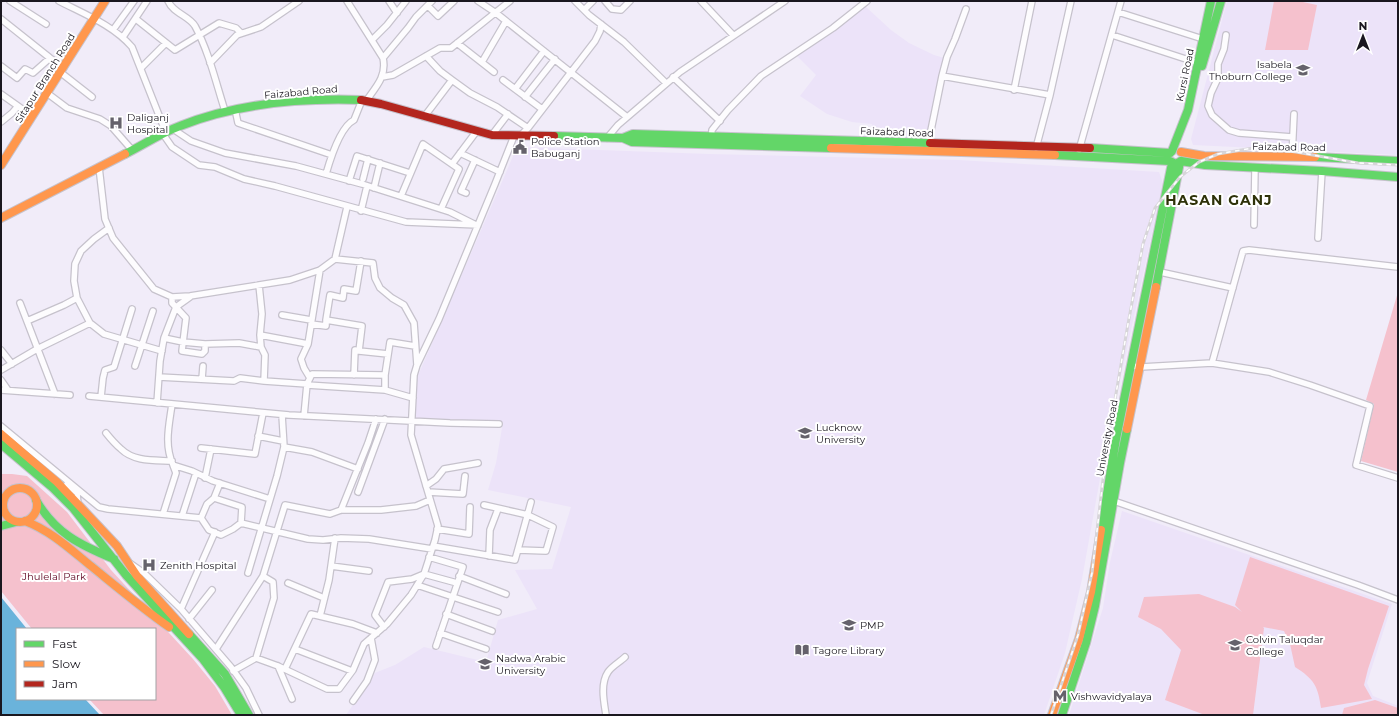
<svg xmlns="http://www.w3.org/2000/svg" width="1399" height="716" viewBox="0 0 1399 716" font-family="Montserrat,sans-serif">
  <rect width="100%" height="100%" fill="#f1ecf9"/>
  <path fill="#ece3f9" d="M1227 1H1398V155L1193 145 1191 139Z
    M865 6 891 30 909 43 934 55 944 58 926 139 871 136 872 124 852 122 827 114 800 96 816 75 797 56Z
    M517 147 709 154 958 160 1159 172 1163 183 1106 445 1082 579 1065 653 1044 715H346L375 673 395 665 424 647 486 662 498 620 537 609 515 570 552 569 571 507 488 490 496 463 503 422 415 419 417 378Z
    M1122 511 1392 604 1367 683 1373 696 1398 706V715H1069L1103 608 1110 562Z"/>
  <path fill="#f5c1cd" d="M1274 1H1298L1317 5 1308 50H1265Z
    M1398 292V472L1361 461 1374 404 1366 400Z
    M1 474H12L27 476 67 512 111 570 193 659 215 686 232 715H104L89 699H155V629H32L1 591Z
    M1250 557 1389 606 1368 669 1364 685 1372 699 1321 708C1318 686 1314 679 1295 667L1290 644 1284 631 1263 627 1264 628 1253 715H1205L1165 700 1181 650 1161 629 1138 617 1144 597 1199 594 1235 607 1242 612 1235 605Z
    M1375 700 1398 708V715H1342L1344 708Z"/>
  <path fill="#6ab3db" d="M1 597 27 629H17V699H85L100 715H1Z"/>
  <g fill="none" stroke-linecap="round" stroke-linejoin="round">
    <defs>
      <path id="street" d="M10 1 46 24
        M59 1C84 14 113 25 132 47L166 133
        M168 1C173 13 189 16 195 26 209 52 216 83 225 111
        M347 1 383 58C387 76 376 87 366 101
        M389 1 397 13
        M478 1 496 13 627 117
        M575 1 589 15 624 42 666 83
        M605 1 612 9 621 10 630 1
        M701 1 733 35
        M428 6 438 16 454 1
        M584 10 593 1
        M1118 12 1203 39
        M1 19 50 58 64 67
        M136 19 175 50 219 23 236 28 241 33
        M113 30 134 1
        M1112 35 1198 63
        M1226 35 1224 49 1218 64V78L1211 93 1208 106 1212 115 1229 130 1239 133 1292 137
        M123 37 147 1
        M372 40 387 25 406 1
        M457 43 494 72
        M426 56 440 71 452 80 470 93 497 107 528 128
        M383 58 408 28 416 17 432 1
        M482 62 506 21
        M210 63 237 35 261 27 299 1
        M1 66 17 78 25 69 33 73 50 58
        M141 68 166 43
        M60 72 92 97
        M942 76 1050 95
        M382 77 393 75 440 48H451L510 1
        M673 77 720 121
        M503 80 542 109
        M515 89 544 51
        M1014 90 1032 1
        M47 93 67 108 100 119 111 126 132 150
        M1 94 32 116
        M525 97 555 59
        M235 109 238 123 332 155
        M424 117 452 80
        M1 122 12 113 18 106
        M173 129 191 141 225 153 296 166 362 184 450 212 476 225
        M163 134 172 147 199 165 215 167 244 179 275 186 406 222 478 225
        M492 135 508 114
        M520 136 528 128 595 41 600 31 601 24
        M607 138 618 125 680 72 785 1
        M711 139 712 130 728 110 761 76 833 28 867 1
        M928 145 942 76 947 57 955 39 966 9
        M1036 148 1050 95 1071 1
        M1079 150 1121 1
        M460 153 500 172
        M1292 156 1294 114
        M452 164 476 132
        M99 167 105 219 113 238 154 289 172 297 190 296 290 280 320 270 335 259 347 207
        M326 174C330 160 340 127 354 120L362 100
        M363 179 368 159
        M349 181 357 156 410 173
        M374 188 380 163
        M466 193 461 191 475 160
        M401 196 423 144 459 169 441 209
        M361 211 367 186
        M1254 225 1255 168
        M109 228 94 239 81 251 75 264 74 281 77 298 90 323 104 334 162 351
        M1318 238 1322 171
        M335 259 373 263 375 278 380 288 392 298 404 305 414 323 417 365
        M1160 272 1233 288
        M259 285 262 314 260 335 261 347 265 355 264 381
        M172 297V303L186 318 182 351 202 354 205 351V344
        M20 303 55 394
        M282 315 311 320
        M326 320 330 295 343 298 344 289 356 291 361 261
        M27 321 64 305 77 298
        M311 324 326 326V320L362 326 359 351 388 354
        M260 335 308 344
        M164 338 183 342 205 344 239 343 261 347
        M1 350 12 364
        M1212 363 1243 251 1249 250 1398 267
        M135 366 153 311
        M1131 366 1141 367 1212 363 1269 372 1310 385 1370 406 1356 465 1398 478
        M1 370 37 349 90 323
        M354 375 355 350 359 351
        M159 377 234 381 240 378 264 381 307 384
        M310 378 304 368 301 359 308 344 320 270
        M202 379 203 366
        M1 380 8 390
        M307 385 385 390 413 398
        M1 390 70 395
        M385 390V375L390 342 415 346
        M89 396 289 415 450 423 499 424
        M101 397 103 378 105 370 114 367 132 309
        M157 403 160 361 164 338 176 307 190 297
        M172 404C169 426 164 444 173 465L192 471 213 481 270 499
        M304 416 307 384 312 374 385 375
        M1 426 99 507 108 509 201 518 209 530 221 535 233 529 241 523 308 539 323 540 341 538 369 539 432 549
        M106 433C110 438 115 444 121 449 134 462 155 460 172 461
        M258 436 283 441
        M284 447 312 452 358 469
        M201 448 255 454 263 413
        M205 478 211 449
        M67 484 77 493 78 505
        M426 486 436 479 444 469 478 463
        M358 492 385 419
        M428 492 463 494 465 476
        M214 498 242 507 241 523
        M1111 500 1358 585 1398 600
        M484 505 528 515 553 527 546 551 518 550
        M341 510 368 443 376 419
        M163 514 176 473 173 465
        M182 516 196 473
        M201 518 207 504 214 498 220 483
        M437 529 469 534 470 507
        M433 546 515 560 531 502
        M489 556 490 530 498 509
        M429 557 463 567 436 646
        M131 564 144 573 181 609 231 667 246 688 259 715
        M331 566 369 571
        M248 573 277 476 284 447 282 415
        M459 576 506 594
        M288 583 324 598
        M417 585 498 612
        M181 609 215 532
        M446 614 492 631
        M320 616 329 580 335 538
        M189 619 212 590
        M384 627 375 615 388 582 412 579 424 574 457 583
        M440 633 486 649
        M216 649 263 576
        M295 649 352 671
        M256 658 274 598 273 582 263 576 285 505 330 514 341 510H381L416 506 430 500
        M278 666 292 699
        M285 669 311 614 353 624 377 633
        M233 671 256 658 278 666 327 689H339L353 670 364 644 387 624 411 595 424 574 435 540 438 526 411 435 414 375 417 365 439 319 495 184 514 136
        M353 701 367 681 375 660 371 638
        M606 715C604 702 600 684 608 672 612 666 620 662 625 657"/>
      <path id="fast" d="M1202 66 1221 1
        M554 136 623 138 632 142 831 148
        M623 138 633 134 930 143
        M1090 148 1170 153
        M1172 151 1188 110 1211 1
        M125 154C143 145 161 133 180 126 237 103 300 98 361 100
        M1055 155 1170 161 1176 164 1181 161
        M1315 157 1398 161
        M1181 161 1205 165 1322 171 1398 177
        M1156 287 1180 162
        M1 444 53 488 73 508 126 575 203 659 224 687 241 715
        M36 500C55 533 80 545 114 559
        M1 526 16 522
        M1101 530 1116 439 1172 163
        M189 634 225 674 249 715
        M1062 715 1086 643 1095 606 1120 463 1127 429"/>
      <path id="slow" d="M831 148 1055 155
        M1181 152 1204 156 1315 157
        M1 165 105 1
        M1 218 125 154
        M1127 429 1156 287
        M1 434 57 482 117 546 137 576 189 634
        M3 505a17 17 0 1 1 34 0a17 17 0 1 1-34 0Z
        M25 521C51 531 70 549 91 566 117 587 142 608 169 627
        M1052 715 1079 639 1091 592 1101 530"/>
      <path id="jam" d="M361 100 381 104 492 135 554 136
        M930 143 1090 148"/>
    </defs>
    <use href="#street" stroke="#c6c2cc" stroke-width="8"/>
    <use href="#fast" stroke="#c6c2cc" stroke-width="10"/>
    <use href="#slow" stroke="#c6c2cc" stroke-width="10"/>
    <use href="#jam" stroke="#c6c2cc" stroke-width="10"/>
    <use href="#street" stroke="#fdfcfe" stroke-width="5.5"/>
    <use href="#fast" stroke="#63d668" stroke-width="8"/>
    <use href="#slow" stroke="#ff974d" stroke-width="8"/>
    <use href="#jam" stroke="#b3261e" stroke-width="8"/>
    <defs>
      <path id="rail" d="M1051 715 1078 635 1092 573 1107 446 1128 324 1143 244 1155 208 1180 177 1199 162 1218 154 1259 147 1296 152 1358 163 1398 165"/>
    </defs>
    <use href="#rail" stroke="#d7d5d9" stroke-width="3"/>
    <use href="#rail" stroke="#fff" stroke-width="1.5" stroke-dasharray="4.5" stroke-linecap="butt"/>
  </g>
  <defs>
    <symbol id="university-bare" viewBox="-9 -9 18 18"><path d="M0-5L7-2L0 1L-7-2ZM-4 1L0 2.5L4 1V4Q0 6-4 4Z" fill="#65626b" stroke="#fff" stroke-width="2.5" paint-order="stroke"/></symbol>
    <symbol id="hospital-bare" viewBox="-9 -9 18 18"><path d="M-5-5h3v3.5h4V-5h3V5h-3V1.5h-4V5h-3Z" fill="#65626b" stroke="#fff" stroke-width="2.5" paint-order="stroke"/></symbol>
    <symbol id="civic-bare" viewBox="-9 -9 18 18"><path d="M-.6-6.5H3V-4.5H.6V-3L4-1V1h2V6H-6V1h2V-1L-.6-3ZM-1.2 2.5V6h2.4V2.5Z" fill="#65626b" stroke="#fff" stroke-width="2.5" paint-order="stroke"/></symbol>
    <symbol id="library-bare" viewBox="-9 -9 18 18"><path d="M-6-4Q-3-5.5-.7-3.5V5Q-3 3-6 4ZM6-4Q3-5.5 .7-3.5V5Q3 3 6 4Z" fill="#65626b" stroke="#fff" stroke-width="2.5" paint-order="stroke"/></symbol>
    <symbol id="metro-bare" viewBox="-9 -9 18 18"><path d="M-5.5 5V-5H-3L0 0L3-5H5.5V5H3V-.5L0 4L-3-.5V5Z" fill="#65626b" stroke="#fff" stroke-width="2.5" paint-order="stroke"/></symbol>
  </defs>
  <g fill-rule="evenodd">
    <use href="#university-bare" x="1293" y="60" width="20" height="20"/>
    <use href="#hospital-bare" x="106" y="113" width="20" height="20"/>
    <use href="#civic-bare" x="510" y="137" width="20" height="20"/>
    <use href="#university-bare" x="795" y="423" width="20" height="20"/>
    <use href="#hospital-bare" x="139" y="555" width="20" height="20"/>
    <use href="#university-bare" x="839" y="615" width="20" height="20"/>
    <use href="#university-bare" x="1225" y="635" width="20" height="20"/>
    <use href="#library-bare" x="792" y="640" width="20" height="20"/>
    <use href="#university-bare" x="475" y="654" width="20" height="20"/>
    <use href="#metro-bare" x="1050" y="686" width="20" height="20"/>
  </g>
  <g text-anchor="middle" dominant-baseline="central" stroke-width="4" stroke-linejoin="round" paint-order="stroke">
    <g font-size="10" fill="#1a171f" stroke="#fff" text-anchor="start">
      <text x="1292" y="64" text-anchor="end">Isabela<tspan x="1292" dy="12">Thoburn College</tspan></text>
      <text x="127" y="117">Daliganj<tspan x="127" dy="12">Hospital</tspan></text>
      <text x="531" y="141">Police Station<tspan x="531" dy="12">Babuganj</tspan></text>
      <text x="816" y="427">Lucknow<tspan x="816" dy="12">University</tspan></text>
      <text x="160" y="565">Zenith Hospital</text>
      <text x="860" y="625">PMP</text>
      <text x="1246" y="639">Colvin Taluqdar<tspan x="1246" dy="12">College</tspan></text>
      <text x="813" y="650">Tagore Library</text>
      <text x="496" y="658">Nadwa Arabic<tspan x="496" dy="12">University</tspan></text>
      <text x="1071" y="696">Vishwavidyalaya</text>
    </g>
    <g font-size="10" fill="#1a171f" stroke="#fff">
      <text transform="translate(1185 75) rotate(-78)">Kursi Road</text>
      <text transform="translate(45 78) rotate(-58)">Sitapur Branch Road</text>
      <text transform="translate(301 92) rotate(-5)">Faizabad Road</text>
      <text transform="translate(897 132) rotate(2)">Faizabad Road</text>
      <text transform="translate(1289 147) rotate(1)">Faizabad Road</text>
      <text transform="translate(1107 438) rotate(-79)">University Road</text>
    </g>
    <g font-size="10" fill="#5e0420" stroke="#fff">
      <text x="54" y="576">Jhulelal Park</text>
    </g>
    <g font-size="14" font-weight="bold" letter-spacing="1" fill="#2e3209" stroke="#fff">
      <text x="1219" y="200">HASAN GANJ</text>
    </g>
  </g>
  <rect width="1399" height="716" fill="none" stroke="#1a171f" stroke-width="4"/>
  <rect x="16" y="628" width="140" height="72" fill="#ffffff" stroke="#a3a2a5"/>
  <rect x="24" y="641" width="20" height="6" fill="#63d668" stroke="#a3a2a5"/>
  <text x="52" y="648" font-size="12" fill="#1a171f">Fast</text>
  <rect x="24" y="661" width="20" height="6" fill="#ff974d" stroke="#a3a2a5"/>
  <text x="52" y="668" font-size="12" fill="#1a171f">Slow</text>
  <rect x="24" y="681" width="20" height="6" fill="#b3261e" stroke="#a3a2a5"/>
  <text x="52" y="688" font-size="12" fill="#1a171f">Jam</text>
  <g transform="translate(1363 36)" stroke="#ffffff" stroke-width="3" paint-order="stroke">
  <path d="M0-3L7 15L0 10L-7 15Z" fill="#1a171f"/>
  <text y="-6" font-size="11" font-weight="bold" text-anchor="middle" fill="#1a171f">N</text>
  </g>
</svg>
